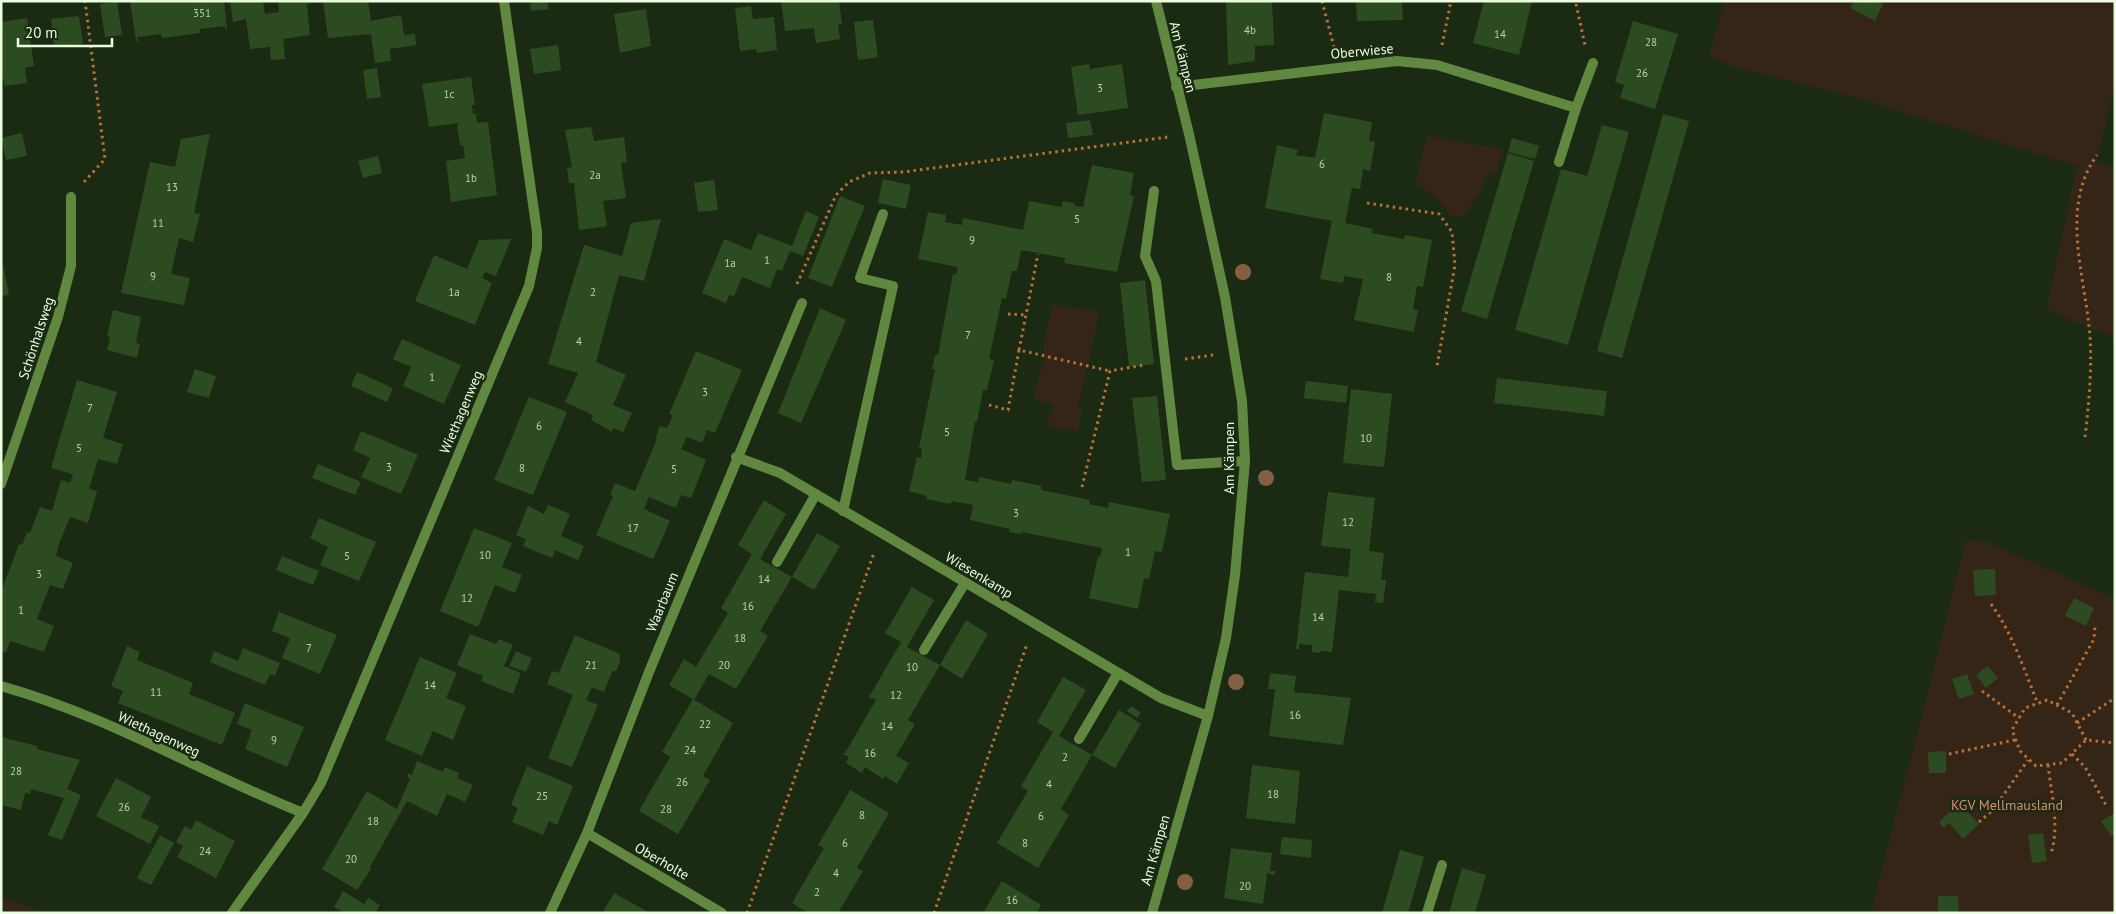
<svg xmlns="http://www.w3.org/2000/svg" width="2116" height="914" viewBox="0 0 2116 914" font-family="'PT Sans',sans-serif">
  <rect width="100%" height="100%" fill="#1b2b13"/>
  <path fill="#352516" d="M1724 1H2115V84L2096 162 2115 168V338L2046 309 2077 166 1840 93 1736 67 1709 56Z
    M1427 136 1502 149 1496 172 1484 179V185L1464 217H1452L1444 206 1415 181Z
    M1052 304 1100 312 1078 407 1082 408 1078 431 1047 426 1054 404 1032 399 1044 360 1043 347Z
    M1966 540 1985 541 2115 599V913H1871Z
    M1 897 29 906 41 913H1Z"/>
  <path fill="#2d4b20" d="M130 1H224L227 29H225V26L200 29V33L162 38 161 34 137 37 138 41H136Z
    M230 1H263L265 14 279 12 278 1 319 2 307 4 310 35 283 39 285 59 271 60 270 47 250 49 246 19 233 22Z
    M323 1H368L371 21 401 15 404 35 415 34 416 45 390 49 391 61 375 63 371 34 328 38Z
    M530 1H547L549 9 531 11Z
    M781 1H839L842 24 838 25 840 39 816 43 814 28 785 31Z
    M1226 1H1272L1274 45 1255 46V61L1228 65Z
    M1356 1H1402L1403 20 1357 21Z
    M1484 1H1532L1519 55 1473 43Z
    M1854 1H1877L1883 4 1875 21 1850 8Z
    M117 2 122 35 105 37 100 4Z
    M751 6 753 19 774 17 777 50 757 53 756 49 740 51 735 8Z
    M646 9 651 46 620 53 614 14Z
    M79 16 83 44 54 47 51 19Z
    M27 18 34 66 25 68 27 83 5 86 1 71V22Z
    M873 20 878 57 858 60 854 22Z
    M1633 21 1678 34 1655 109 1620 98 1624 85 1615 82Z
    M558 45 561 70 534 74 530 49Z
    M1089 64 1090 69 1122 64 1128 108 1078 115 1071 67Z
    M377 68 381 97 367 99 363 70Z
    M471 77 475 105H472L473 114H476L477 123 488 122 497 195 451 202 446 161 465 158 463 145H460L457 126 459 123 429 127 422 84Z
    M1324 113 1372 122 1369 141 1375 142 1370 171 1363 169 1360 189 1352 188 1345 223 1373 229 1372 233 1404 239 1405 235 1432 240 1423 287 1417 286 1413 309 1418 310 1414 332 1354 320 1363 279 1344 276 1343 283 1320 279 1332 221 1265 208 1277 145 1298 150 1296 155 1315 158Z
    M1663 114 1689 121 1622 358 1597 351Z
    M1090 120 1093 135 1068 138 1066 123Z
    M1602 125 1629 132 1568 345 1515 330 1561 169 1587 176Z
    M591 127 594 141 624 137 627 162 621 163 626 198 603 201 607 226 579 230 574 183H569L567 168 572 167 565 130Z
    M22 133 27 156 6 160 1 138Z
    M210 134 194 213 200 214 193 242 179 238 171 274 190 278 184 305 121 293 150 162 175 167 181 139Z
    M1512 138 1539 146 1535 159 1508 152Z
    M1508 153 1534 161 1487 319 1461 311Z
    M378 156 382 173 363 178 358 161Z
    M1092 165 1134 173 1130 195 1134 196 1117 272 1064 263 1065 258 1021 250 1017 271H1012L1006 299 1002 298 989 359 994 360 987 390H983L977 422 975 421 965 480 978 482 979 477 1011 484 1012 480 1041 486V490L1090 500 1089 504 1108 508 1109 502 1170 514 1162 552 1155 551 1149 579 1144 578 1138 609 1089 598 1098 556 1100 557 1102 548 1022 532V534L1009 532 1010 529 970 520 973 505 952 501 951 504 926 499 927 496 909 491 917 457 921 458 922 449 919 448 935 369H932L935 355H938L953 274 956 275 958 267 918 259 928 212 946 215 945 222 962 225 963 218 1023 230 1029 201 1061 207 1063 201 1074 203 1075 206 1083 207Z
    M883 179 911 185 906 209 878 203Z
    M714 180 718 210 698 212 694 183Z
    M840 196 865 206 832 287 808 278Z
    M806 211 819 217 803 256 790 251 782 271 777 269 770 288 742 277 734 296 729 295 726 303 702 293 724 239 751 250 758 233 792 246Z
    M661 219 644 281 619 275 596 362 626 375 613 405 632 413 623 432 613 428 612 432 591 420 593 415 565 402 578 373 548 364 584 245 622 256 631 223Z
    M511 239 496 276 485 272 482 278 492 283 475 325 415 301 434 255 467 269 479 240Z
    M1 253 9 295 1 296Z
    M1145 280 1154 364 1129 367 1120 283Z
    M820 308 846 320 801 423 778 413Z
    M113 310 141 317 136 343 140 344 137 358 107 350 110 337 107 336Z
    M402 339 461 365 444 404 403 386 411 367 393 359Z
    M696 351 742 370 715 433 707 430 702 443 687 437 681 449 706 460 691 498 681 495 676 508 649 497 644 509 670 521 653 559 596 535 613 496 610 495 615 483 635 491 657 439H655L660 426 667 428 673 415 669 414Z
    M195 369 216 376 209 398 187 392Z
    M357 372 393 388 387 402 351 386Z
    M1497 378 1607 391 1604 416 1494 403Z
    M77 380 117 392 103 438 123 444 117 464 98 459 89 489 97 491 88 523 70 517 59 544 56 556 73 563 63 589 50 585 37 619 54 626 44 652 10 641 6 653 1 651V592L19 544 22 545 27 532 30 533 40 507 52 511 61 480 70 483 73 474 51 468Z
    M1306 381 1348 386 1346 403 1304 398Z
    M1351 389 1392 394 1384 467 1343 463Z
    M1157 396 1166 480 1142 482 1132 398Z
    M529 397 567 412 533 495 494 480Z
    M361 431 418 455 401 494 361 477 370 458 353 450Z
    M318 464 361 482 355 495 312 478Z
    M1328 492 1375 498 1369 551 1384 553 1381 580H1386L1383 603 1375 602 1376 594 1339 590 1332 652 1320 651V653L1312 652V645L1299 644V649H1296L1305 572 1348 577 1351 549 1321 546Z
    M764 500 786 514 760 559 792 577 760 631 768 636 736 689 709 674 694 700 669 685 684 659 696 667 728 613 721 608 752 554 738 545Z
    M548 505 570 514 561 536 584 546 578 560 555 550 552 558 523 546 526 539 516 535 528 506 544 514Z
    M319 518 376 542 359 581 320 565 328 547 310 538Z
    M474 528 512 543 502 567 522 575 515 593 495 585 478 627 440 611Z
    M817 533 840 546 814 590 792 577Z
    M282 556 319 571 313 585 276 570Z
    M1995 569 1996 595 1975 596 1973 570Z
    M912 587 934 600 907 647 940 665 966 620 988 634 962 679 940 665 908 720 915 724 896 756 909 763 897 784 885 776 883 779 865 767 862 773 846 763 849 757 842 753H845L876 700 869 697 901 642 885 633Z
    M2074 598 2094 608 2086 626 2065 616Z
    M279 612 337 635 320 674 282 658 290 638 272 631Z
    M470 634 496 644 499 639 513 645 504 666 521 673 513 694 481 681 483 676 457 665Z
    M575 635 620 654V661L617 670 612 672 604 692 592 687 586 700 598 705 572 767 548 758 573 695 547 684 552 671 559 673Z
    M127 646 140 652 137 660 193 683 189 694 235 713 222 745 118 703 123 691 111 686Z
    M243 648 280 663 275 676 270 674 265 685 210 662 214 651 238 661Z
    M516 651 532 658 526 672 509 666Z
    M420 657 457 673 446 698 466 706 453 740 433 731 422 756 385 740Z
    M1988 666 1998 678 1986 688 1976 675Z
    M1270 673 1296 676 1294 692 1351 698 1343 745 1269 736 1275 689H1268Z
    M1967 674 1974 694 1959 699 1952 679Z
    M1063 677 1086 690 1059 736 1092 755 1119 710 1141 724 1115 768 1092 755 1061 809 1069 815 1038 868 997 843 1028 791 1021 786 1053 732 1037 722Z
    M693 699 733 723 703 776 710 780 678 834 639 811 670 757 662 752Z
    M245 703 304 727 287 767 245 749 252 730 237 724Z
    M1131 706 1141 713 1137 718 1127 711Z
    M1 737 37 746V749L80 760 67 789 81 795 62 840 48 835 64 798 31 789 30 794 25 793 21 810 1 805Z
    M1946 751V773H1929L1928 752Z
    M417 761 443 772 445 767 459 773 457 778 473 785 465 802 447 794 437 816 407 801 370 867 371 869 357 890 322 869 367 791 397 809 410 779 407 777 408 773 412 775Z
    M1252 765 1300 771 1295 824 1246 818Z
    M527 766 573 786 557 825 549 821 543 835 512 822 518 808 511 805Z
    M116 778 151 797 141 817 159 826 150 844 96 816Z
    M850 790 889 813 857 868 863 871 838 913H808L792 903 824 848 818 845Z
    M1959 803 1979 824 1963 839 1949 823 1944 828 1939 822Z
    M2115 813V834L2111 836 2101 821Z
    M196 820 235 841 216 878 177 857 183 846 176 842 185 826 191 830Z
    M2043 833 2047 861 2032 863 2028 835Z
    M160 835 174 843 151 885 137 878Z
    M1282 837 1312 840 1311 858 1280 854Z
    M1231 848 1272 853 1270 871H1275V875L1267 873 1263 904 1224 898Z
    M1400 850 1424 857 1408 913H1382Z
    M1462 868 1486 875 1475 913H1449Z
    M1002 881 1041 905 1037 913H983Z
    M343 891 364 904 368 898 380 905 375 913H344L334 907Z
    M614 893 650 913H602Z
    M1938 896H1958L1959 912 1938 913Z"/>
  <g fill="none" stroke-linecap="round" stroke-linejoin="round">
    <path stroke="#b97137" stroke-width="3" stroke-dasharray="2.5 4" stroke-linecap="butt" d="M1322 1 1334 47
      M1576 4 1585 45
      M1442 45 1451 1
      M84 182 105 159 85 1
      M1367 203 1439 214 1452 232 1455 265 1437 366
      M797 284 836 195 849 182 870 173 903 172 1168 137
      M1008 314 1027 315
      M1019 350 1038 254
      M1185 359 1213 355
      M989 405 1008 410 1019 350 1110 371
      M2085 437C2089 404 2093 359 2089 326 2083 270 2061 205 2097 155
      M1082 487 1110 371 1144 365
      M1991 604C2013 634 2024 670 2038 704
      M1982 691 2019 718
      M2057 705 2094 639 2095 627
      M2077 723 2115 698
      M2086 740 2072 713 2047 700 2025 708 2012 730 2020 751 2036 766 2062 763 2086 740 2115 743
      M1949 754 2015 740
      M2072 754 2085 767 2107 807
      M2048 765C2051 792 2060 826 2051 853
      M1979 822 1993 810 2028 760
      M747 913 874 553
      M934 913 1027 644"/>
    <path stroke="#618840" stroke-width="10" d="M1154 191 1145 256 1156 281 1177 465 1245 461
      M843 511 893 286 860 278 883 214
      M777 562 816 494
      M924 650 965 583
      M1079 739 1118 673
      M1427 913 1442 865"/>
    <path stroke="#618840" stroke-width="10" d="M1176 87 1397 61 1437 65 1576 108 1593 63
      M1559 162 1576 108
      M736 457 780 473 1161 698 1208 716
      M1 484 58 317 71 266V197
      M1 686C106 715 202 773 303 813
      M587 833 722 913
      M232 913 303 813 321 783 529 286 537 248V232L504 1
      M550 913 587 833 649 672 802 303
      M1152 913 1208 716 1226 638 1235 575 1245 461 1242 401 1225 297 1189 134 1156 1"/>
  </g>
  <g fill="#855f44">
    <circle cx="1243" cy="272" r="8"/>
    <circle cx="1266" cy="478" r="8"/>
    <circle cx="1236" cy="682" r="8"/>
    <circle cx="1185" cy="882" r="8"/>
  </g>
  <g text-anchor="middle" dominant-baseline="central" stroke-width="5" stroke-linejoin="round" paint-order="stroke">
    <g font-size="11" fill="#bbd0af">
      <text x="202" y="13">351</text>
      <text x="1250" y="30">4b</text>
      <text x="1500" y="34">14</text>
      <text x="1651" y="42">28</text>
      <text x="1642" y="73">26</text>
      <text x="1100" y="88">3</text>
      <text x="449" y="94">1c</text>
      <text x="1322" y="164">6</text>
      <text x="595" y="175">2a</text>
      <text x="471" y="178">1b</text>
      <text x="172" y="187">13</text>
      <text x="1077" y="219">5</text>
      <text x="158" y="223">11</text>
      <text x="972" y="240">9</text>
      <text x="767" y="260">1</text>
      <text x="730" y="263">1a</text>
      <text x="153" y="276">9</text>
      <text x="1389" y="277">8</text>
      <text x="454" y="292">1a</text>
      <text x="593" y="292">2</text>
      <text x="968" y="335">7</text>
      <text x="579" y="341">4</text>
      <text x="432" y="377">1</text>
      <text x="705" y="392">3</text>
      <text x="90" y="408">7</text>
      <text x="539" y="426">6</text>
      <text x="947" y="432">5</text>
      <text x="1366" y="438">10</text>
      <text x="79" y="448">5</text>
      <text x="389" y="467">3</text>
      <text x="522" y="468">8</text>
      <text x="674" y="469">5</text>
      <text x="1016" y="513">3</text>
      <text x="1348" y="522">12</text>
      <text x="633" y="528">17</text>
      <text x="1128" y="552">1</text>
      <text x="485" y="555">10</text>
      <text x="347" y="556">5</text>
      <text x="39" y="574">3</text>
      <text x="764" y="579">14</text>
      <text x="467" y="598">12</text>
      <text x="748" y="606">16</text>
      <text x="21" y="610">1</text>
      <text x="1318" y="617">14</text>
      <text x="740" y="638">18</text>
      <text x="309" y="648">7</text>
      <text x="591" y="665">21</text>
      <text x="724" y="665">20</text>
      <text x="912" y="667">10</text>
      <text x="430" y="685">14</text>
      <text x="156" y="692">11</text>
      <text x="896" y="695">12</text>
      <text x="1295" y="715">16</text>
      <text x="705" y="724">22</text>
      <text x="887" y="726">14</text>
      <text x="274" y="740">9</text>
      <text x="690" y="750">24</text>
      <text x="870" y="753">16</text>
      <text x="1065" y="757">2</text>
      <text x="16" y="771">28</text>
      <text x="682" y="782">26</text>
      <text x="1049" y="784">4</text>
      <text x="1273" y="794">18</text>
      <text x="542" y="796">25</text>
      <text x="124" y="807">26</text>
      <text x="666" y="809">28</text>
      <text x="862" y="815">8</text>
      <text x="1041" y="816">6</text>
      <text x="373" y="821">18</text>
      <text x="845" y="843">6</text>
      <text x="1025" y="843">8</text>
      <text x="205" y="851">24</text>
      <text x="351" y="859">20</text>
      <text x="836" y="873">4</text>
      <text x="1245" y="886">20</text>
      <text x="817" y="892">2</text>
      <text x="1012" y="900">16</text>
    </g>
    <g font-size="14" fill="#eafddf" stroke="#1b2b13">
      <text transform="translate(1362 51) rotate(-5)">Oberwiese</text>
      <text transform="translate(1183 57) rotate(76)">Am Kämpen</text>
      <text transform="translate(36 338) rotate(-72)">Schönhalsweg</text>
      <text transform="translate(461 412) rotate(-67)">Wiethagenweg</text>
      <text transform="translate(1229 458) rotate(-90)">Am Kämpen</text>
      <text transform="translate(979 575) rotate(31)">Wiesenkamp</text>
      <text transform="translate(662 602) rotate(-68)">Waarbaum</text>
      <text transform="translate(159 734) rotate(25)">Wiethagenweg</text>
      <text transform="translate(1155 850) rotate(-74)">Am Kämpen</text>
      <text transform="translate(662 861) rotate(30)">Oberholte</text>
    </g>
    <g font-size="14" fill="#dc896c" stroke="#1b2b13">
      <text x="2007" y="805">KGV Mellmausland</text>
    </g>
  </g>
  <rect width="2116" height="914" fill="none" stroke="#eafddf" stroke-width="5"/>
  <path d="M18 38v8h94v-8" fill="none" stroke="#eafddf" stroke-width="2.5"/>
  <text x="25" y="38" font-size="15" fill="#eafddf" stroke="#1b2b13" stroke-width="4" paint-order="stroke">20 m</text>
</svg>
